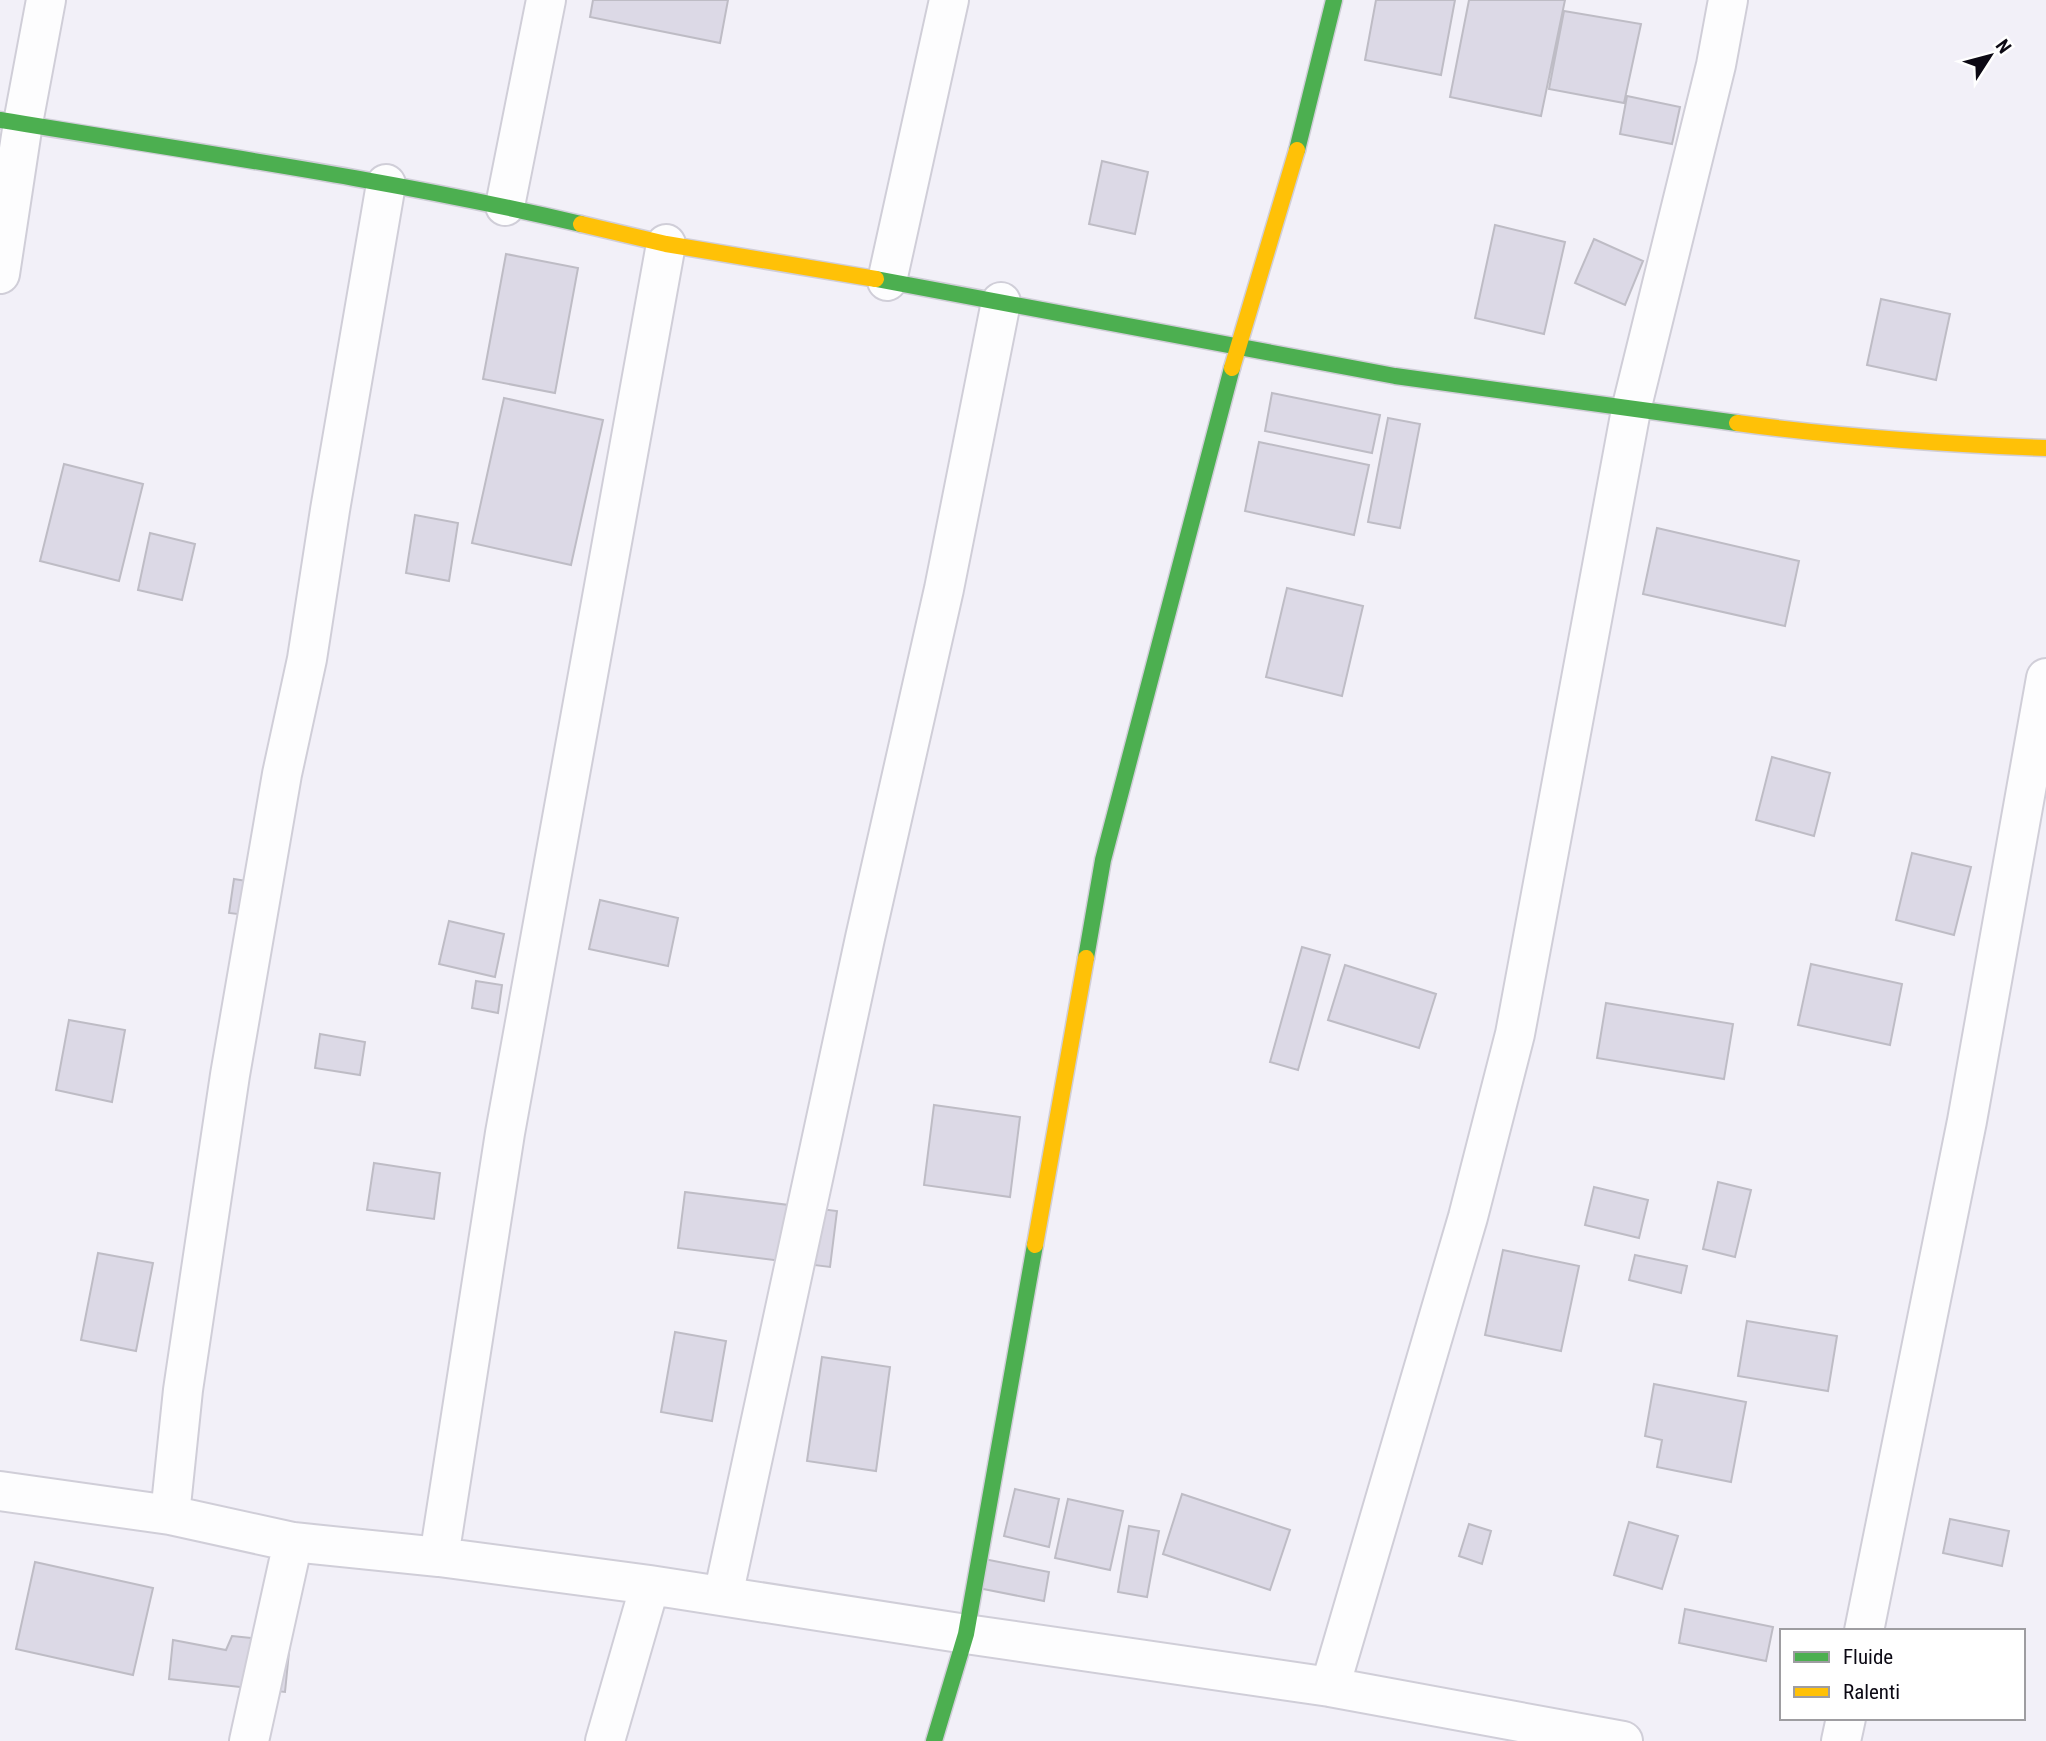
<svg xmlns="http://www.w3.org/2000/svg" width="2046" height="1741" viewBox="0 0 2046 1741" font-family="'Roboto Condensed',sans-serif">
  <rect width="100%" height="100%" fill="#f2f0f8"/>
  <path fill="#dcd9e6" stroke="#bebcc5" stroke-width="2" d="M593 0H728L720 43 590 17Z
    M1376 0H1455L1441 75 1365 60Z
    M1469 0H1565L1541 116 1450 97Z
    M1564 11 1641 24 1624 103 1549 89Z
    M1627 96 1680 107 1672 144 1620 134Z
    M1102 161 1148 172 1135 234 1089 224Z
    M1495 225 1565 242 1544 334 1475 318Z
    M1594 239 1643 261 1625 305 1575 283Z
    M506 254 578 268 555 393 483 379Z
    M1881 299 1950 314 1936 380 1867 365Z
    M1272 393 1380 415 1372 453 1265 431Z
    M504 398 603 420 571 565 472 543Z
    M1388 418 1420 424 1400 528 1368 522Z
    M1259 442 1369 465 1354 535 1245 511Z
    M64 464 143 484 119 581 40 561Z
    M415 515 458 523 449 581 406 573Z
    M1657 528 1799 561 1785 626 1643 594Z
    M150 533 195 544 182 600 138 590Z
    M1287 588 1363 606 1342 696 1266 677Z
    M1772 757 1830 773 1814 836 1756 820Z
    M1912 853 1971 867 1954 935 1896 920Z
    M234 879 259 883 254 916 229 913Z
    M600 900 678 918 668 966 589 949Z
    M449 921 504 934 495 977 439 964Z
    M1302 947 1330 955 1298 1070 1270 1062Z
    M1811 964 1902 984 1890 1045 1798 1025Z
    M1345 965 1436 994 1419 1048 1328 1020Z
    M476 981 502 985 498 1013 472 1008Z
    M1606 1003 1733 1024 1724 1079 1597 1058Z
    M69 1020 125 1030 112 1102 56 1090Z
    M320 1034 365 1042 360 1075 315 1068Z
    M934 1105 1020 1117 1010 1197 924 1185Z
    M374 1163 440 1173 434 1219 367 1210Z
    M1718 1182 1751 1190 1735 1257 1703 1249Z
    M1594 1187 1648 1200 1639 1238 1585 1225Z
    M685 1192 837 1211 830 1267 678 1248Z
    M1503 1250 1579 1266 1561 1351 1485 1335Z
    M98 1253 153 1263 136 1351 81 1340Z
    M1635 1255 1687 1266 1681 1293 1629 1280Z
    M1747 1321 1837 1336 1828 1391 1738 1376Z
    M675 1332 726 1341 712 1421 661 1412Z
    M822 1357 890 1367 876 1471 807 1461Z
    M1654 1384 1746 1402 1731 1482 1657 1467 1662 1440 1645 1436Z
    M1015 1489 1059 1499 1049 1547 1004 1536Z
    M1182 1494 1290 1530 1270 1590 1163 1554Z
    M1068 1499 1123 1511 1110 1570 1055 1558Z
    M1950 1519 2009 1531 2002 1566 1943 1553Z
    M1629 1522 1678 1536 1662 1589 1614 1575Z
    M1469 1524 1491 1531 1482 1564 1459 1556Z
    M1129 1526 1159 1531 1147 1597 1118 1592Z
    M979 1558 1049 1572 1044 1601 973 1587Z
    M35 1562 153 1588 133 1675 16 1649Z
    M1685 1609 1773 1627 1766 1661 1679 1643Z
    M232 1636 290 1642 285 1692 169 1679 173 1640 226 1650Z"/>
  <g fill="none" stroke-linecap="round" stroke-linejoin="round">
    <defs>
      <path id="street" d="M505 206 546 0
        M0 274 23 123 46 0
        M887 281 949 0
        M0 1491 170 1515 293 1542 439 1557 650 1585 966 1634 1330 1687 1623 1741
        M170 1515 183 1390 230 1075 282 774 307 659 330 510 386 184
        M439 1557 505 1133 666 244
        M723 1596 865 938 944 589 1001 302
        M1864 1631 1967 1121 2046 678
        M1330 1687 1468 1217 1515 1034 1631 410 1716 65 1728 0
        M249 1741 293 1542
        M605 1741 650 1585
        M1841 1741 1846 1718"/>
      <path id="fast" d="M0 120C194 152 389 179 581 224
        M1297 150 1334 0
        M876 279 1395 376 1737 423
        M1086 958 1103 860 1232 368
        M934 1741 966 1634 1035 1245"/>
      <path id="slow" d="M581 224 666 244 876 279
        M1232 368 1297 150
        M1737 423C1840 437 1943 444 2046 448
        M1035 1245 1086 958"/>
    </defs>
    <use href="#street" stroke="#d0ced8" stroke-width="42"/>
    <use href="#fast" stroke="#d0ced8" stroke-width="19"/>
    <use href="#slow" stroke="#d0ced8" stroke-width="19"/>
    <use href="#street" stroke="#fdfdfe" stroke-width="38"/>
    <use href="#fast" stroke="#4caf50" stroke-width="16"/>
    <use href="#slow" stroke="#ffc107" stroke-width="16"/>
  </g>
  <rect x="1780" y="1629" width="245" height="91" fill="#ffffff" stroke="#9e9da1" stroke-width="2"/>
  <rect x="1794" y="1652" width="35" height="10" fill="#4caf50" stroke="#9e9da1" stroke-width="2"/>
  <text x="1843" y="1664" font-size="21" fill="#0c0914">Fluide</text>
  <rect x="1794" y="1687" width="35" height="10" fill="#ffc107" stroke="#9e9da1" stroke-width="2"/>
  <text x="1843" y="1699" font-size="21" fill="#0c0914">Ralenti</text>
  <g transform="translate(1990 56) rotate(54)" stroke="#ffffff" stroke-width="5" paint-order="stroke">
  <path d="M0-5L12 26L0 18L-12 26Z" fill="#0c0914"/>
  <text y="-10" font-size="19" font-weight="bold" text-anchor="middle" fill="#0c0914">N</text>
  </g>
</svg>
